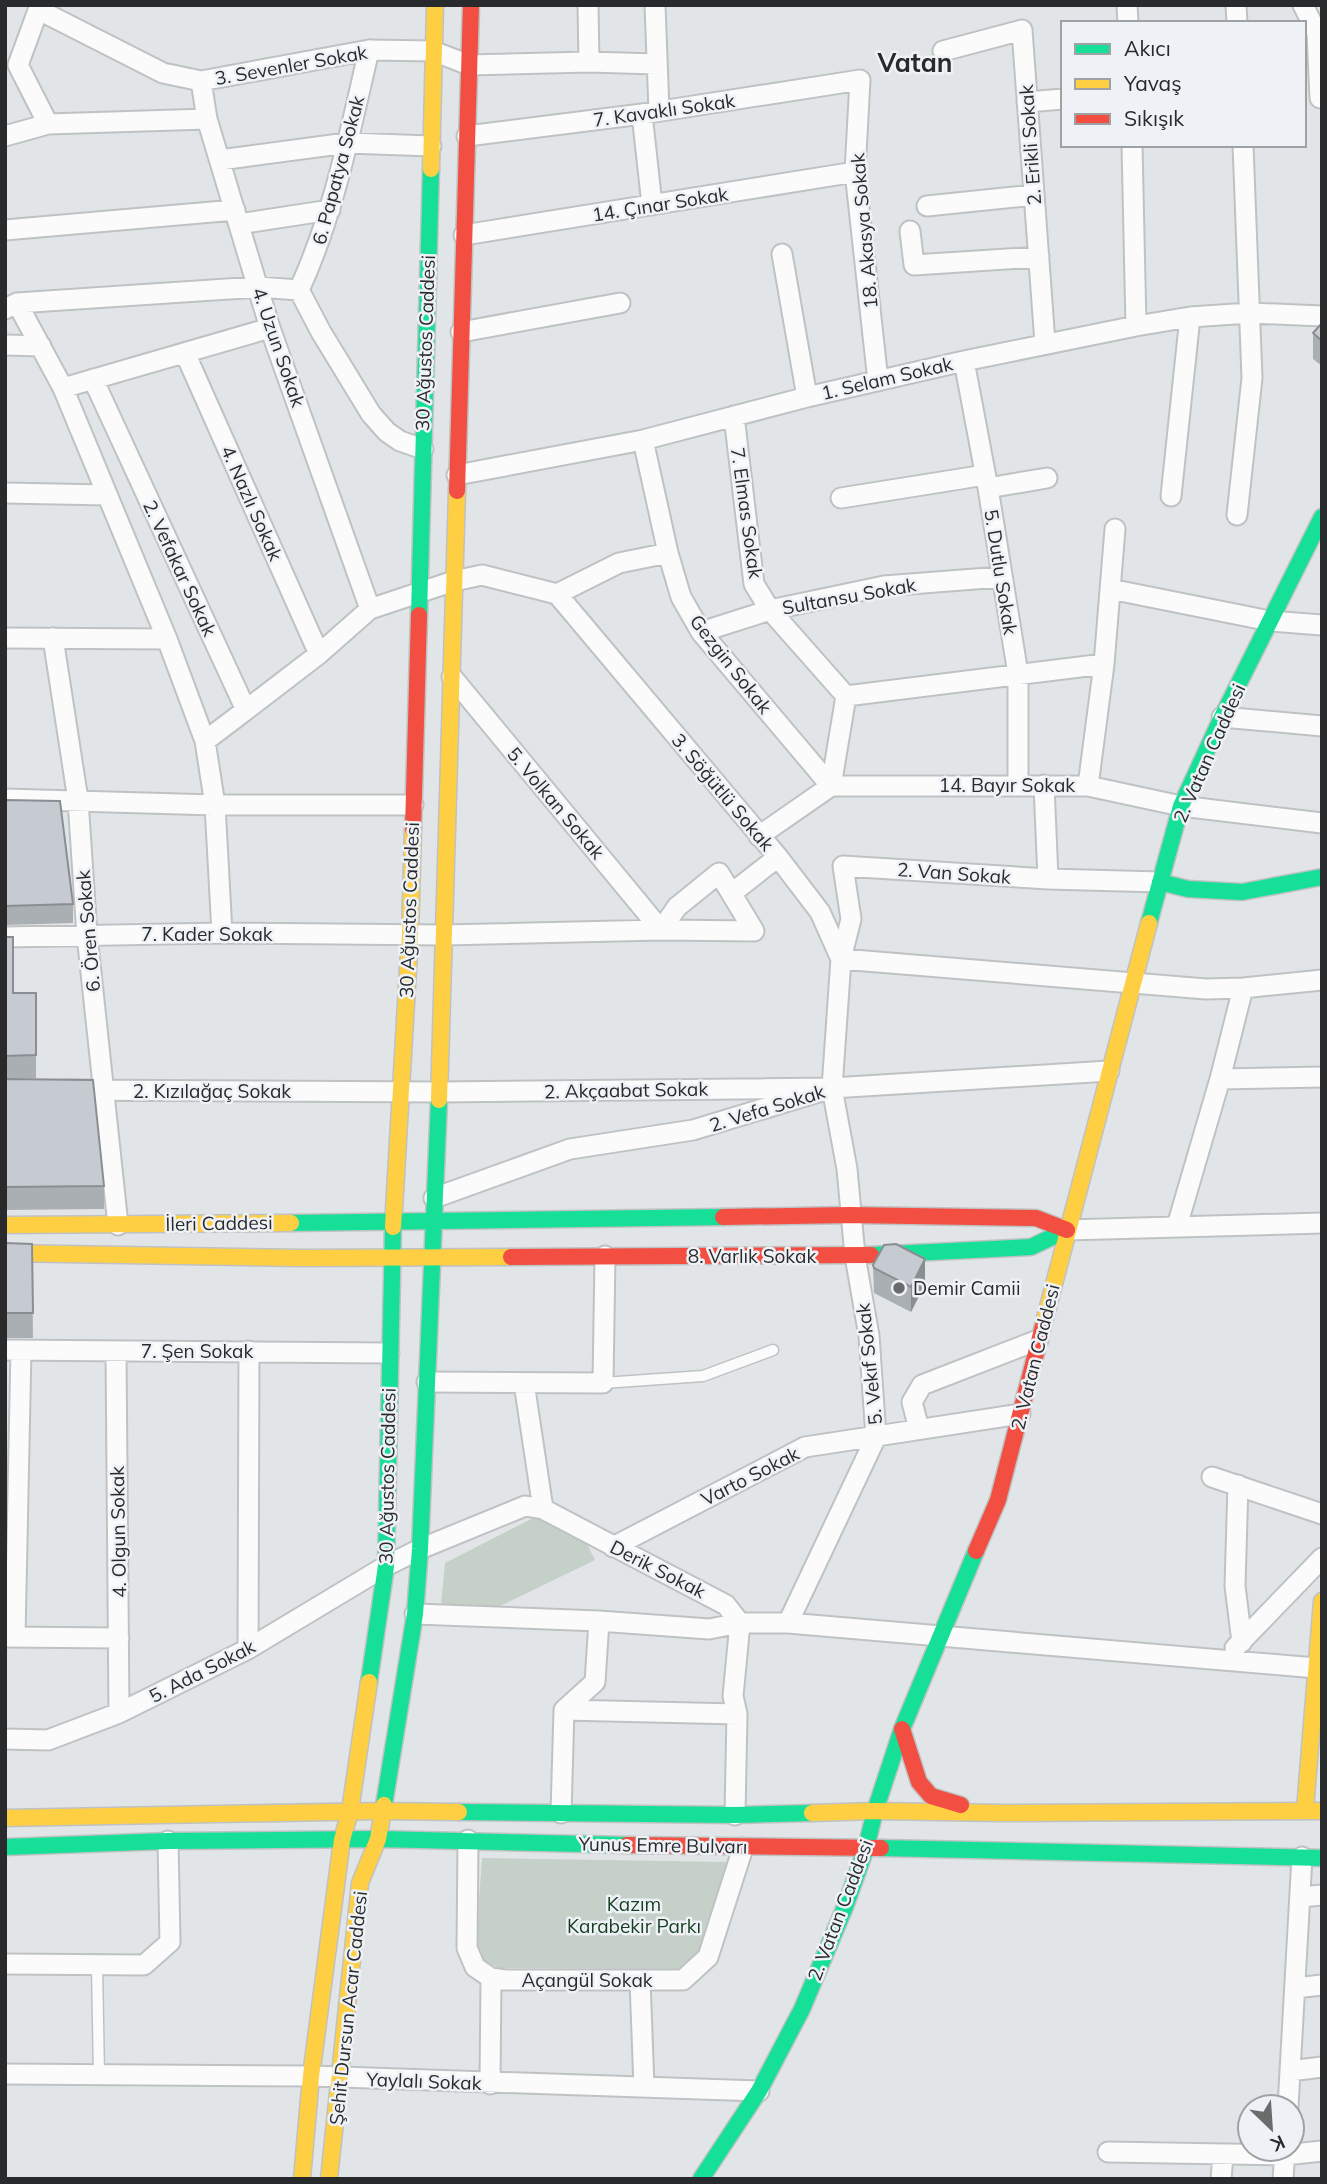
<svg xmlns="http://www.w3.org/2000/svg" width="1327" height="2184" viewBox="0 0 1327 2184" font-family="Mulish,sans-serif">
  <rect width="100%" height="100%" fill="#e2e5e7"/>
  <path fill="#c5d0c8" d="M533 1518 549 1519 585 1540 595 1560 498 1607 441 1605 445 1563Z
    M482 1858 729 1862 701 1952 680 1969 499 1968 484 1960 476 1944Z"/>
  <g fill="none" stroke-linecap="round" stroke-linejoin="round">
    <defs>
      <path id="lane" d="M603 1383 703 1376 773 1350
        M97 1965 99 2075"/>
      <path id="street" d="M40 5 18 65 48 124
        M588 5 589 62
        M655 5 659 111
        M1127 5 1128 23
        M1236 5 1237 23
        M1303 5 1317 33 1320 98
        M39 10 163 73 201 81 369 50 433 51 469 65 589 62 656 64
        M369 50C350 131 334 214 299 290L321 332 371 414 387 432 400 441 423 449
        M943 51 1022 30 1045 343
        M201 81 207 119 270 328 370 609
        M1027 102 1063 99
        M642 114 652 205
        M5 136 48 124 207 119
        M467 136 642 114 860 80 855 172 878 381
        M1132 145 1136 326
        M220 160 347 143 431 146
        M927 206 1034 195
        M239 224 330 210
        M5 230 235 210
        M910 231 914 265 1039 257
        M464 235 855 172
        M782 254 807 397
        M17 303 63 388 167 639 205 741 215 805 222 933
        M5 309 17 303 258 287 299 290
        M461 332 620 303
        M5 345 41 346
        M185 353 319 654
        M964 361 988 488 1018 674V785
        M93 379 246 710 205 741
        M63 388 270 328
        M734 416 754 584 770 610 846 696 831 786H1088L1181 806 1322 823
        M643 440 668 553 681 597 701 632 831 786 759 836
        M457 475 643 440 807 397 964 361 1136 326 1190 317 1250 313 1322 316
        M988 488 1047 478
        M5 493 107 495
        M1171 496 1190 317
        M841 498 985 475
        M1237 515 1252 378 1243 145
        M1110 589 1270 621 1322 625
        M557 594 619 563 668 553
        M701 632 770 610 884 586 1001 577
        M5 638 167 639
        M53 638 78 800 87 935 118 1225
        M452 677 661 930 677 907 719 873 754 931
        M846 696 1104 664
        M246 710 319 654 370 609 454 581 482 575 557 594 778 857 820 912 841 959 832 1088 847 1169 855 1256 869 1336 876 1437 788 1623
        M1222 717 1322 726
        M1044 785 1048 879
        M1088 786 1104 664 1115 529
        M5 799 215 805H413
        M1160 882 1048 879 843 866 851 919 841 959 1206 989 1243 988 1322 980
        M732 893 778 857
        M5 937 222 933 444 935 661 930 754 931
        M1220 1079 1322 1077
        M67 1090 439 1092 832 1088
        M434 1198 570 1149 693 1130 832 1088 1109 1071
        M1177 1226 1220 1079 1243 988
        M1067 1230 1322 1223
        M5 1350 389 1353
        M116 1351 119 1713
        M427 1382 603 1383 605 1256
        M524 1383 543 1509
        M919 1429 912 1402 922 1385 1038 1340
        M1212 1477 1322 1514
        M1238 1485 1235 1586 1242 1642
        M613 1547 805 1447 1020 1414
        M415 1614 599 1621 709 1629 740 1623 733 1696 737 1714 735 1815
        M5 1637 119 1638
        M15 1637 21 1350
        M1235 1648 1322 1558
        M248 1649 249 1351
        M564 1710 737 1714
        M5 1739 48 1740 119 1713 248 1649 386 1566 420 1549 525 1506 543 1509 726 1605 740 1623H788L1316 1668
        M561 1813 564 1710 595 1682 599 1621
        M468 1840 467 1948 475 1967 491 1978 505 1980H683L708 1957 743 1848
        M1300 1897 1322 1895
        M5 1964 144 1965 170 1942 168 1841
        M640 1980 644 2087
        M1295 1988 1322 1985
        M1290 2071 1322 2067
        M5 2074 311 2076 759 2091
        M490 2084 491 1978
        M1288 2107 1302 1857
        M1108 2152 1285 2155 1322 2151
        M1221 2179 1223 2155
        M1283 2179 1285 2149"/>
      <path id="fast" d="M419 615 431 169
        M1160 882 1188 889 1242 892 1322 877
        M1149 923 1181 806 1222 717 1322 517
        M291 1223 723 1217
        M871 1255 1031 1247 1067 1230
        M369 1682 386 1566 393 1227
        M384 1805 415 1614 420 1549 439 1100
        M459 1812 735 1815 812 1813
        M5 1847 168 1841 378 1839 627 1845
        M881 1848 1322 1858
        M701 2179 759 2091 802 2009 845 1907 866 1848 875 1811 902 1729 976 1551"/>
      <path id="slow" d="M431 169 435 5
        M439 1100 457 491
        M5 1225 291 1223
        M393 1227 410 934 413 829
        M5 1253 302 1258 511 1257
        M1043 1326 1149 923
        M1305 1810 1322 1601
        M812 1813 875 1811 1003 1813 1322 1811
        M5 1818 382 1811 459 1812
        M302 2179 311 2076 342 1840 350 1811 369 1682
        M329 2179 360 1883 378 1839 384 1805"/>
      <path id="jam" d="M457 491 471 5
        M413 829 419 615
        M723 1217 850 1215 1036 1218 1067 1230
        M511 1257 871 1255
        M976 1551 998 1500 1043 1326
        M902 1729 919 1782 931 1796 961 1805
        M627 1845 881 1848"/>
    </defs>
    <use href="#lane" stroke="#bfc2c3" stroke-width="13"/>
    <use href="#street" stroke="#bfc2c3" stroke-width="23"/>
    <use href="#fast" stroke="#bfc2c3" stroke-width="19"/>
    <use href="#slow" stroke="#bfc2c3" stroke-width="19"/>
    <use href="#jam" stroke="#bfc2c3" stroke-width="19"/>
    <use href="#lane" stroke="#fbfbfb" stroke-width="10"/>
    <use href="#street" stroke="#fbfbfb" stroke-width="19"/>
    <use href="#fast" stroke="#16e098" stroke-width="16"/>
    <use href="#slow" stroke="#ffcf43" stroke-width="16"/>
    <use href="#jam" stroke="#f24e42" stroke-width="16"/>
  </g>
  <path fill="#a9afb3" d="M1322 323V366L1313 359V333Z
    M5 800 73 904V923L5 925Z
    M5 937 13 993H36V1078L5 1079Z
    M5 1079 104 1186V1209L5 1210Z
    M5 1243 32 1244 33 1338H5Z
    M873 1265 925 1284 911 1312 874 1293Z"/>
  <path fill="#8a8e92" d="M925 1259V1284L911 1312V1287Z"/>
  <path fill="#c5cbd0" stroke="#8a8e92" stroke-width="2" d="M1322 323V341L1313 333Z
    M5 800 60 801 73 904 5 906Z
    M5 937H13V993H36V1055L5 1056Z
    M5 1079 93 1080 104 1186 5 1187Z
    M5 1243 32 1244 33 1313H5Z
    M896 1244 925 1259 911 1287 874 1268 873 1265 884 1245Z"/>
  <circle fill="#6a6b6d" stroke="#eef2f6" stroke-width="2.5" cx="899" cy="1288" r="7"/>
  <g text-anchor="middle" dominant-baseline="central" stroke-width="5" stroke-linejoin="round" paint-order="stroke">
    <g font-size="19" fill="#292a2c" stroke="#eef2f6">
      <text transform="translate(291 65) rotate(-10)">3. Sevenler Sokak</text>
      <text transform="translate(664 110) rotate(-8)">7. Kavaklı Sokak</text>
      <text transform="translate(1030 145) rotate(-94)">2. Erikli Sokak</text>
      <text transform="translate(338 170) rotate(-75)">6. Papatya Sokak</text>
      <text transform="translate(660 204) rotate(-9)">14. Çınar Sokak</text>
      <text transform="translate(864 231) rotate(-95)">18. Akasya Sokak</text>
      <text transform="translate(425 343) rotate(-88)">30 Ağustos Caddesi</text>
      <text transform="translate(279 347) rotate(71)">4. Uzun Sokak</text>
      <text transform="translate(887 378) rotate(-13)">1. Selam Sokak</text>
      <text transform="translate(252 503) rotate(66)">4. Nazlı Sokak</text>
      <text transform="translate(747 513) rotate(82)">7. Elmas Sokak</text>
      <text transform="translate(180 568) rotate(65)">2. Vefakar Sokak</text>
      <text transform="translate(1001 572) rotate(81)">5. Dutlu Sokak</text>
      <text transform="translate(849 596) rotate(-10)">Sultansu Sokak</text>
      <text transform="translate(731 664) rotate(52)">Gezgin Sokak</text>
      <text transform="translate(1209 753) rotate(-66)">2. Vatan Caddesi</text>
      <text x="1007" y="785">14. Bayır Sokak</text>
      <text transform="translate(723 792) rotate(50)">3. Söğütlü Sokak</text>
      <text transform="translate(556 803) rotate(50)">5. Volkan Sokak</text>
      <text transform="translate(954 873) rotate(4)">2. Van Sokak</text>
      <text transform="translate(409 910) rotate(-88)">30 Ağustos Caddesi</text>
      <text transform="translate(88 931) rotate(-95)">6. Ören Sokak</text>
      <text x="207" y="934">7. Kader Sokak</text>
      <text transform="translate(626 1090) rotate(-1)">2. Akçaabat Sokak</text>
      <text x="212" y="1091">2. Kızılağaç Sokak</text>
      <text transform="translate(767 1108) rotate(-17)">2. Vefa Sokak</text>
      <text transform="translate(219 1223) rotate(-1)">İleri Caddesi</text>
      <text x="752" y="1256">8. Varlık Sokak</text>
      <text x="197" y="1351">7. Şen Sokak</text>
      <text transform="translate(1035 1357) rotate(-76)">2. Vatan Caddesi</text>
      <text transform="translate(869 1364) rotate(-96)">5. Vekıf Sokak</text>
      <text transform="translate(387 1476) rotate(-89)">30 Ağustos Caddesi</text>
      <text transform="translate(750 1476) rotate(-27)">Varto Sokak</text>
      <text transform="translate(118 1532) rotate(-91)">4. Olgun Sokak</text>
      <text transform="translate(658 1569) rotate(27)">Derik Sokak</text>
      <text transform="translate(202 1671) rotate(-27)">5. Ada Sokak</text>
      <text transform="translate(663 1845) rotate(1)">Yunus Emre Bulvarı</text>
      <text transform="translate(840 1910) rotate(-69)">2. Vatan Caddesi</text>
      <text x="587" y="1980">Açangül Sokak</text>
      <text transform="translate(348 2008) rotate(-84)">Şehit Dursun Acar Caddesi</text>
      <text transform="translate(424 2081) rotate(2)">Yaylalı Sokak</text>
    </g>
    <g font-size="19" fill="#292a2c" stroke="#eef2f6" text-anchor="start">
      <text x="913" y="1288">Demir Camii</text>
    </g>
    <g font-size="19" fill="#153e1f" stroke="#eef2f6">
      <text x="634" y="1904">Kazım<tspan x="634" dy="22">Karabekir Parkı</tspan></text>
    </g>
    <g font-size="26" font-weight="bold" fill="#292a2c" stroke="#eef2f6">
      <text x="915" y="62">Vatan</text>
    </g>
  </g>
  <rect width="1327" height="2184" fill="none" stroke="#292a2c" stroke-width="14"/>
  <rect x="1061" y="21" width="245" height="126" fill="#eef2f6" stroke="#9fa2a5" stroke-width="2"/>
  <rect x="1075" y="44" width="35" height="10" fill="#16e098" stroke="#9fa2a5" stroke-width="2"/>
  <text x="1124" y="56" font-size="21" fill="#292a2c">Akıcı</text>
  <rect x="1075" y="79" width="35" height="10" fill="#ffcf43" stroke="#9fa2a5" stroke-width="2"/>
  <text x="1124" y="91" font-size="21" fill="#292a2c">Yavaş</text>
  <rect x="1075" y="114" width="35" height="10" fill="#f24e42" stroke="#9fa2a5" stroke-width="2"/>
  <text x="1124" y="126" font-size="21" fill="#292a2c">Sıkışık</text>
  <g transform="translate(1271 2128) rotate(155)"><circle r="33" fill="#eef2f6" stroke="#9fa2a5" stroke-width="2"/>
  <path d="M0-5L12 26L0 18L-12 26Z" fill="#6a6b6d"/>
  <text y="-10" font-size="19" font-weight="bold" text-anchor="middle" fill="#292a2c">K</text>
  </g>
</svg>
